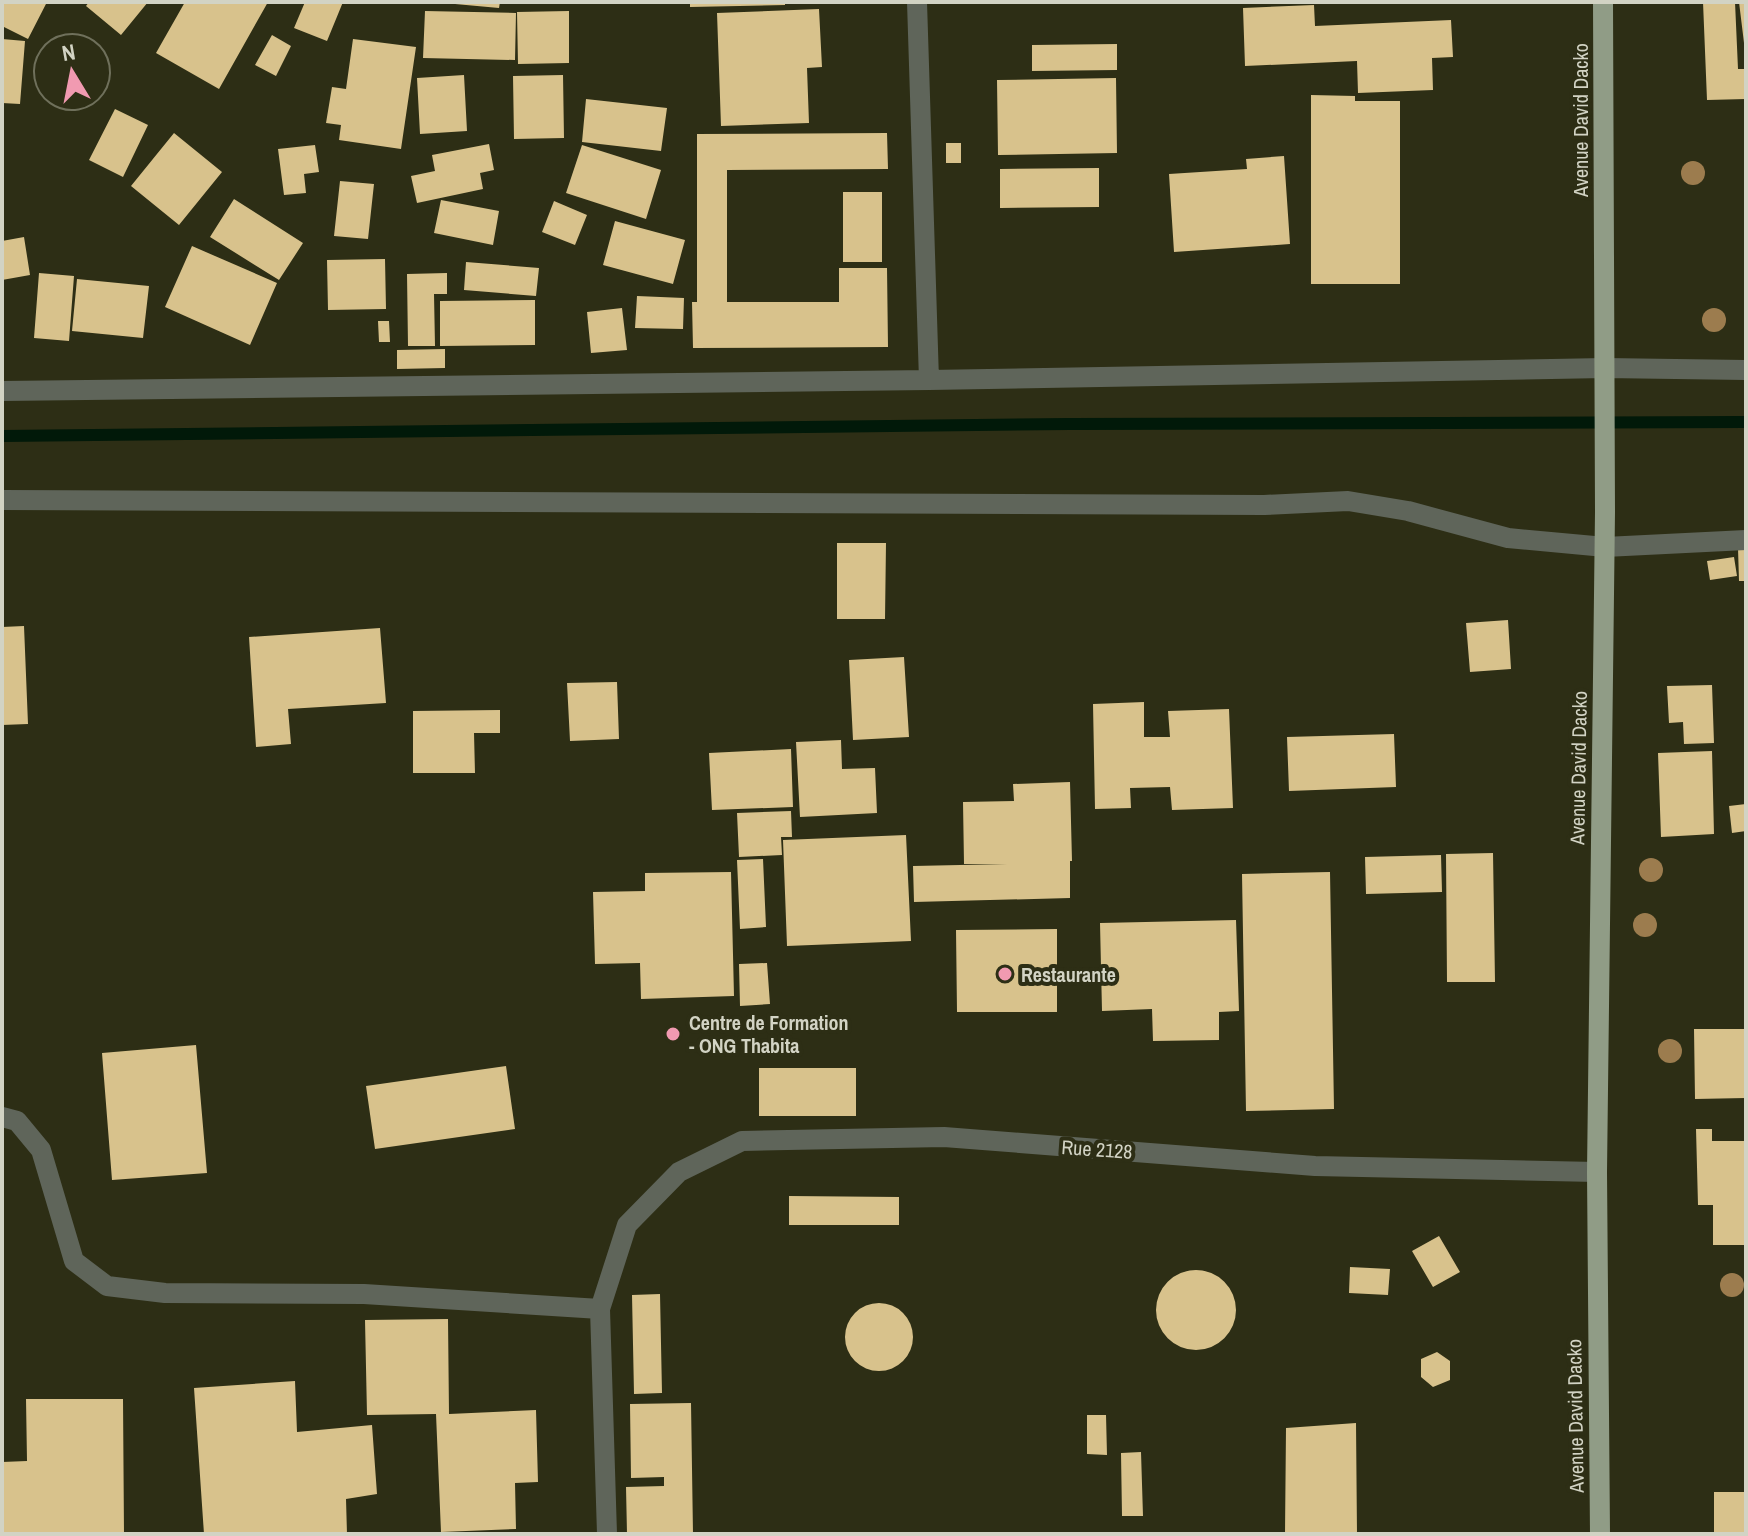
<svg xmlns="http://www.w3.org/2000/svg" width="1748" height="1536" viewBox="0 0 1748 1536" font-family="'Archivo Narrow',sans-serif">
  <rect width="100%" height="100%" fill="#2d2e15"/>
  <g fill="none" stroke-linecap="round" stroke-linejoin="round">
    <path stroke="#011909" stroke-width="12" d="M2 436 1070 424 1746 422"/>
  </g>
  <path fill="#d8c28c" d="M2 2H47L28 39 2 26Z
    M89 2H148L121 35 86 6Z
    M185 2H268L219 89 156 53Z
    M305 2H343L327 41 294 28Z
    M455 2H500L499 8 455 4Z
    M690 2H785V5L690 7Z
    M1703 2H1735L1738 69H1746V99L1707 100Z
    M1739 2H1746V43H1744Z
    M1314 5 1315 26 1451 20 1453 57 1432 58 1433 90 1358 93 1357 61 1245 66 1243 8Z
    M819 9 822 67 807 68 809 123 721 126 717 13Z
    M425 11 516 13 515 60 423 58Z
    M569 11V63L518 64 517 12Z
    M272 35 291 46 276 76 255 65Z
    M2 39 25 41 20 104 2 103Z
    M353 39 416 47 401 149 339 140 341 125 326 123 332 87 346 89Z
    M1117 44V70L1032 71V45Z
    M464 75 467 131 420 134 417 78Z
    M563 75 564 138 514 139 513 76Z
    M1116 78 1117 153 998 155 997 80Z
    M1311 95 1355 96V101H1400V284H1311Z
    M586 99 667 108 661 151 582 142Z
    M115 109 148 125 123 177 89 160Z
    M174 133 222 172 179 225 131 186Z
    M887 133 888 169 727 170V302H839V268H887L888 347 693 348 692 302H697V134Z
    M946 143H961V163H946Z
    M489 144 494 170 480 173 483 189 417 203 411 176 435 171 432 155Z
    M315 145 319 172 304 174 306 193 284 195 278 149Z
    M582 145 661 170 646 219 566 193Z
    M1284 156 1290 244 1174 252 1169 174 1247 169 1246 159Z
    M1099 168V207L1000 208V169Z
    M340 181 374 184 368 239 334 236Z
    M843 192H882V262H843Z
    M234 199 303 243 279 280 210 237Z
    M441 200 499 211 493 245 434 233Z
    M554 201 587 215 575 245 542 232Z
    M615 221 685 240 673 284 603 265Z
    M24 237 30 275 2 280V241Z
    M192 246 277 283 250 345 165 307Z
    M385 259 386 309 328 310 327 260Z
    M466 262 539 268 536 296 464 290Z
    M39 273 74 276 69 341 34 338Z
    M447 273V294H434L435 346H408L407 274Z
    M77 279 149 286 143 338 72 331Z
    M637 296 684 298 683 329 635 328Z
    M535 300V345L440 346V301Z
    M622 308 627 350 591 353 587 312Z
    M378 321H389L390 342H379Z
    M445 349V368L397 369V350Z
    M837 543H886L885 619H837Z
    M1746 547V581H1739L1738 548Z
    M1734 557 1737 576 1710 580 1707 561Z
    M1508 620 1511 669 1470 672 1466 623Z
    M24 626 28 724 2 725V627Z
    M380 628 386 703 288 709 291 744 256 747 249 637Z
    M904 657 909 737 853 740 849 660Z
    M617 682 619 739 570 741 567 683Z
    M1712 685 1714 743 1684 744 1683 722 1669 723 1667 686Z
    M1144 702V737H1170L1168 711 1229 709 1233 808 1172 810 1170 787 1130 788 1131 808 1095 809 1093 704Z
    M500 710V733H474L475 773H413V711Z
    M1394 734 1396 787 1289 791 1287 737Z
    M841 740 842 769 875 768 877 813 800 817 796 742Z
    M791 749 793 807 712 810 709 753Z
    M1712 751 1714 834 1661 837 1658 753Z
    M1070 782 1072 861H1070V898L914 902 913 866 1007 864H964L963 802 1014 801 1013 784Z
    M1746 804V831L1732 833 1729 806Z
    M791 811 792 837H781L782 855 739 857 737 813Z
    M906 835 911 941 787 946 783 840Z
    M1493 853 1495 982H1447L1446 854Z
    M1441 855 1442 892 1366 894 1365 857Z
    M763 859 766 927 740 929 737 860Z
    M731 872 734 996 641 999 640 963 595 964 593 892 645 891V873Z
    M1330 872 1334 1109 1246 1111 1242 874Z
    M1236 920 1239 1011 1219 1012V1040L1153 1041 1152 1009 1102 1011 1100 923Z
    M1057 929V1012H957L956 930Z
    M767 963 770 1004 740 1006 739 964Z
    M1694 1029H1746V1098L1695 1099Z
    M196 1045 207 1173 112 1180 102 1053Z
    M506 1066 515 1129 375 1149 366 1086Z
    M759 1068H856V1116H759Z
    M1696 1129H1712V1141H1746V1245H1713V1205H1698Z
    M789 1196 899 1197V1225H789Z
    M1439 1236 1460 1272 1433 1287 1412 1251Z
    M1350 1267 1390 1269 1388 1295 1349 1293Z
    M1156 1310a40 40 0 1 1 80 0a40 40 0 1 1-80 0Z
    M660 1294 662 1393 634 1394 632 1295Z
    M845 1337a34 34 0 1 1 68 0a34 34 0 1 1-68 0Z
    M448 1319 449 1414 536 1410 538 1482 515 1483 516 1529 441 1532 436 1414 367 1415 365 1320Z
    M1437 1352 1450 1361V1380L1433 1387 1421 1377V1359Z
    M295 1381 297 1432 372 1425 377 1494 346 1499 347 1534H204L194 1388Z
    M26 1399H123L124 1534H2V1462L27 1461Z
    M691 1403 693 1534H627L626 1487 664 1486V1477L631 1478 630 1404Z
    M1087 1415H1106L1107 1455 1087 1454Z
    M1356 1423 1357 1534H1285L1286 1428Z
    M1141 1452 1143 1516H1122L1121 1453Z
    M1714 1492H1746V1534H1714Z"/>
  <g fill="none" stroke-linecap="round" stroke-linejoin="round">
    <path stroke="#5f655a" stroke-width="20" d="M917 2 929 380
      M2 391 929 380 1605 368 1746 370
      M2 500 1264 505 1348 501 1408 511 1508 538 1605 547 1746 540
      M2 1117 17 1121 41 1150 74 1261 107 1286 165 1293 364 1294 600 1309
      M607 1534 600 1309 627 1225 679 1172 742 1141 944 1137 1315 1166 1597 1172"/>
    <path stroke="#909c86" stroke-width="20" d="M1600 1534 1597 1172 1605 512 1603 2"/>
  </g>
  <g fill="#9c7c4e">
    <circle cx="1693" cy="173" r="12"/>
    <circle cx="1714" cy="320" r="12"/>
    <circle cx="1651" cy="870" r="12"/>
    <circle cx="1645" cy="925" r="12"/>
    <circle cx="1670" cy="1051" r="12"/>
    <circle cx="1732" cy="1285" r="12"/>
  </g>
  <g fill="#f19ab1" stroke="#2d2e15" stroke-width="3">
    <circle cx="1005" cy="974" r="8"/>
    <circle cx="673" cy="1034" r="8"/>
  </g>
  <g text-anchor="middle" dominant-baseline="central" stroke-width="8" stroke-linejoin="round" paint-order="stroke">
    <g font-size="20" fill="#d2d3c4" stroke="#2d2e15">
      <text transform="translate(1580 120) rotate(-90)">Avenue David Dacko</text>
      <text transform="translate(1578 768) rotate(-89)">Avenue David Dacko</text>
      <text transform="translate(1097 1149) rotate(4)">Rue 2128</text>
      <text transform="translate(1575 1416) rotate(-91)">Avenue David Dacko</text>
    </g>
    <g font-size="20" font-weight="bold" fill="#d2d3c4" stroke="#2d2e15" text-anchor="start">
      <text x="1021" y="974">Restaurante</text>
      <text x="689" y="1022">Centre de Formation<tspan x="689" dy="23">- ONG Thabita</tspan></text>
    </g>
  </g>
  <rect width="1748" height="1536" fill="none" stroke="#d2d3c4" stroke-width="8"/>
  <g transform="translate(72 72) rotate(350)"><circle r="38" fill="#2d2e15" stroke="#6f705b" stroke-width="2"/>
  <path d="M0-6L14 30L0 20L-14 30Z" fill="#f19ab1"/>
  <text y="-12" font-size="22" font-weight="bold" text-anchor="middle" fill="#d2d3c4">N</text>
  </g>
</svg>
